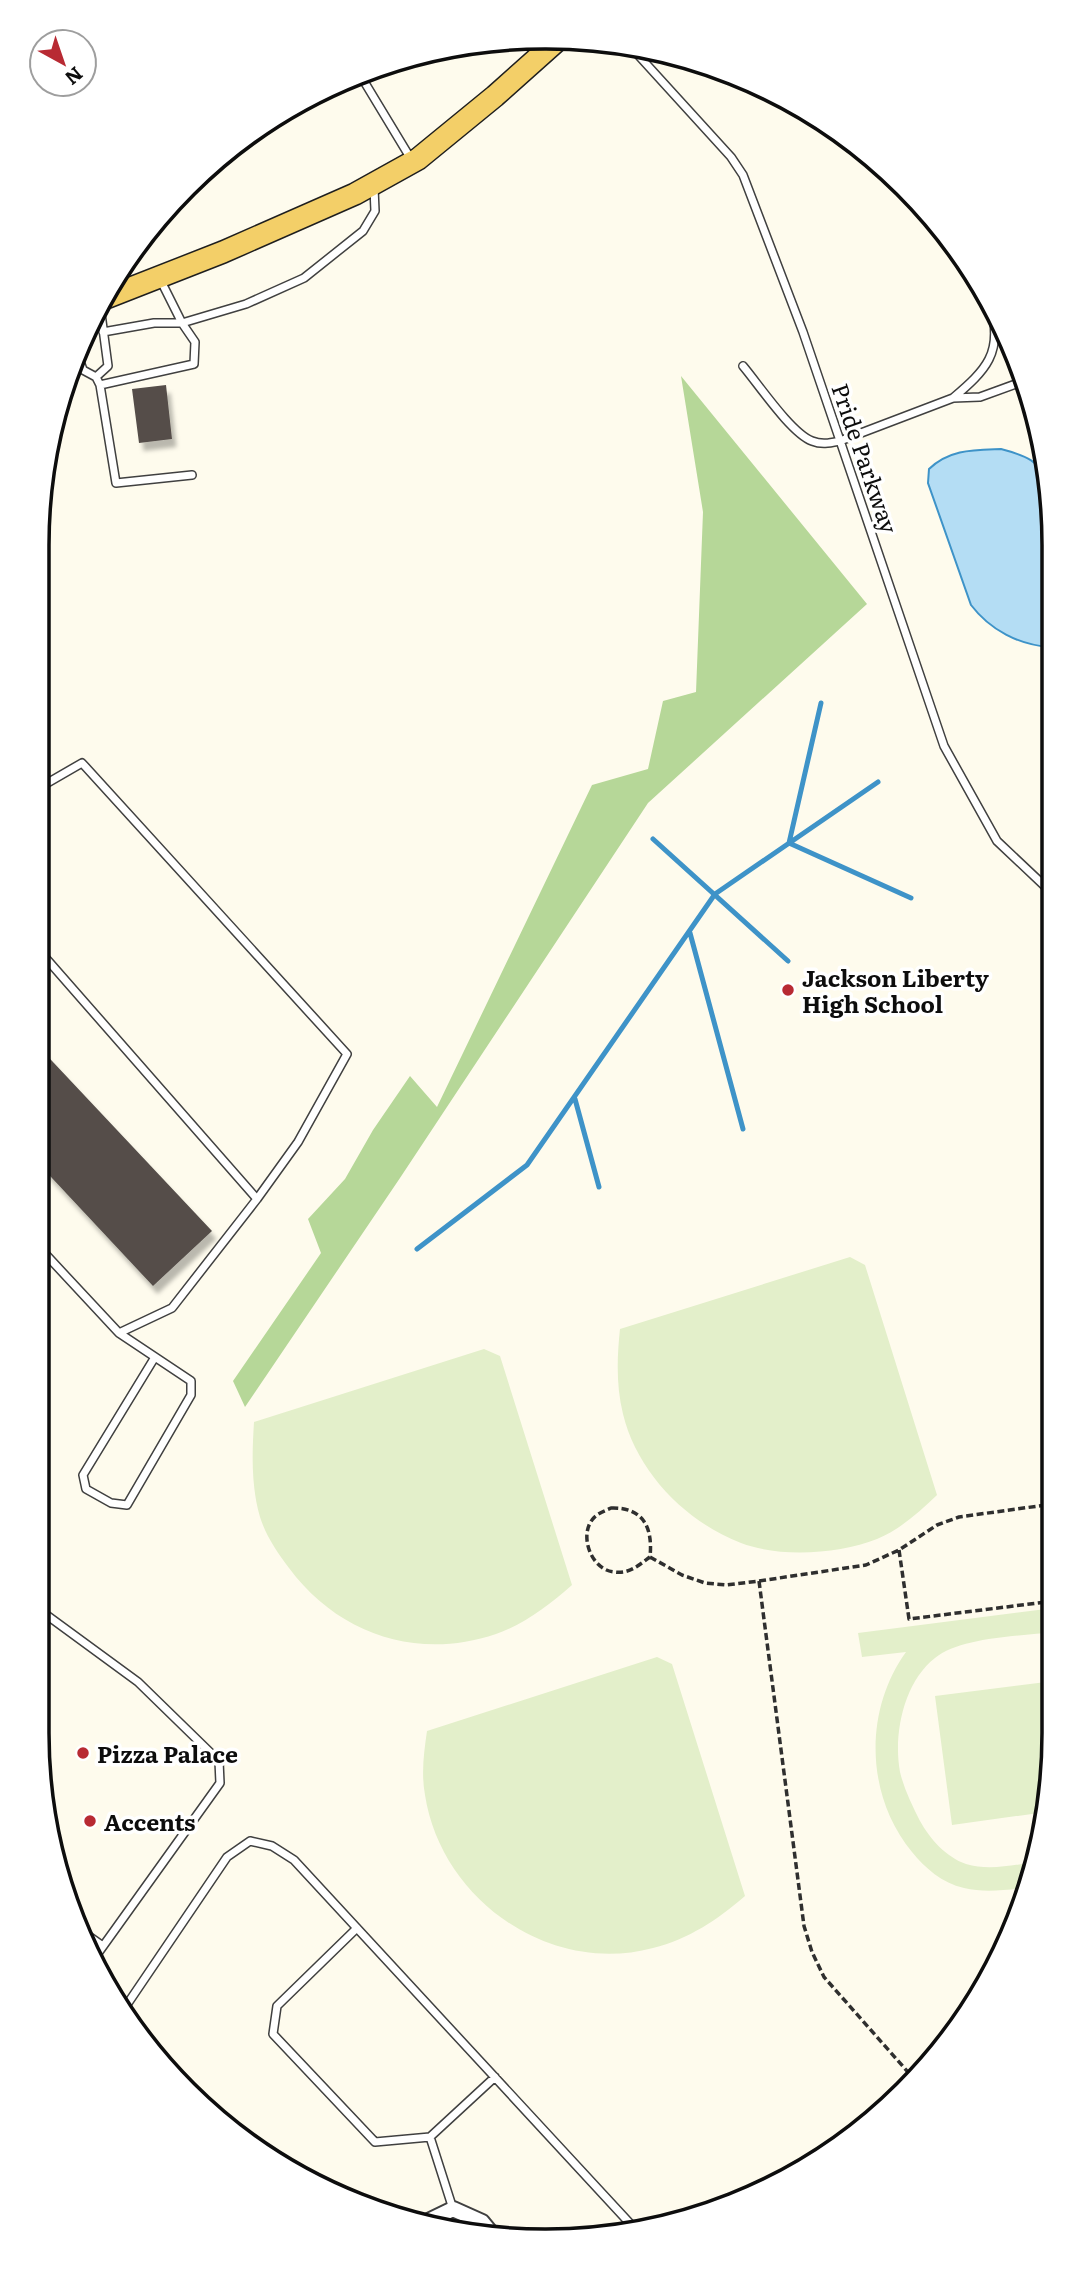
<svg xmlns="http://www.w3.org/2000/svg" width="1091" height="2278" viewBox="0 0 1091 2278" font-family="Literata,serif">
  <defs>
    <filter id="shadow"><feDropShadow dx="4.5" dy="8" stdDeviation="2" flood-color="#0004"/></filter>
  </defs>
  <rect width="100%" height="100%" fill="#fefbed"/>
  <path fill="#b6d798" d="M681 376 867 604 648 803 400 1178 245 1407 233 1381 321 1253 308 1219 345 1179 373 1130 410 1076 437 1107 592 785 648 769 663 701 696 692 703 512Z"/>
  <path fill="#e3efca" d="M850 1257 865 1265 937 1495C919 1512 901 1529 877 1539 839 1554 780 1558 741 1543 686 1522 637 1472 623 1414 616 1386 617 1357 620 1329Z
    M484 1349 500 1356 572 1585C549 1605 525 1624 496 1634 417 1661 338 1634 289 1568 277 1552 266 1536 260 1517 251 1486 252 1454 254 1422Z
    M1054 1608V1632C1021 1636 960 1637 935 1658 904 1682 893 1734 900 1772 904 1789 912 1805 920 1821 930 1839 946 1857 966 1864 989 1871 1013 1865 1035 1862L1028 1887C1007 1890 985 1893 964 1888 942 1883 925 1868 912 1852 865 1795 864 1710 906 1652L862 1657 858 1633Z
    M657 1657 672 1664 745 1896C717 1920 689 1939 653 1948 549 1976 441 1899 425 1795 421 1773 424 1752 427 1731Z
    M1054 1681V1733L1046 1812 952 1825 935 1696Z"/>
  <path fill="#b4ddf4" stroke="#3e93c8" stroke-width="2" d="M1001 449C1024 455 1042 461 1050 486V647C1019 645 990 630 971 605L928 483 929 469C950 449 974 450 1001 449Z"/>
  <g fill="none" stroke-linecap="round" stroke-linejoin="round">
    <path stroke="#3e93c8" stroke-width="5" d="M821 703 789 843 911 898
      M653 839 788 961
      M690 933 743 1129
      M575 1099 599 1187
      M417 1249 527 1165 715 894 878 782"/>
  </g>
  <path fill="#554e4a" filter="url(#shadow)" d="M166 385 172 439 139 443 132 389Z
    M37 1045 212 1231 153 1286 37 1162Z"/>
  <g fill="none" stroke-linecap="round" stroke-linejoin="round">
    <defs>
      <path id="service" d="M629 45 731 157 743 175 803 332 944 746 997 841 1051 892
        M359 73 411 159
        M103 332 154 323H182L246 304 304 278 363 231 375 211 374 188
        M76 350 83 370 96 377 100 385 116 483 192 475
        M743 366C759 385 791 433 812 441 822 445 830 443 840 441L953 398 980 397 1024 381
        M96 377 108 366 100 306
        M100 385 194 364 195 342 182 323 160 279
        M953 398C986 370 1003 353 991 308
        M37 789 82 763 347 1054 298 1142 257 1199
        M37 1245 119 1333 172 1308 257 1199 37 948
        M119 1333 191 1381V1395L127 1505 111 1503 86 1489 83 1475 155 1357
        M37 1608 138 1682 219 1761 220 1783 96 1956
        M357 1928 277 2006 273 2034 375 2142 430 2137
        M83 1932 103 1946
        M124 2009 227 1857 250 1841 272 1846 294 1860 636 2230
        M453 2209 430 2137 495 2077"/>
      <path id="minor" d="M422 2224 453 2209 482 2222 491 2233"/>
      <path id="primary" d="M103 299 223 252 355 194 418 159 495 96 560 38"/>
    </defs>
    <use href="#service" stroke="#404040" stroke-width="10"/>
    <use href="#minor" stroke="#404040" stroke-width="18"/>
    <use href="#primary" stroke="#1e1e1e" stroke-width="24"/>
    <path stroke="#2f2f2f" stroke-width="3.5" stroke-dasharray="7 3.5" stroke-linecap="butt" d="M611 1508C643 1507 653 1527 650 1557 639 1565 629 1574 615 1572 592 1571 579 1537 592 1520 597 1513 605 1511 611 1508Z
      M899 1550 909 1619 1054 1601
      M650 1557 682 1575 705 1583 726 1585 759 1581 866 1565 899 1550 937 1525 959 1517 1053 1504
      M759 1581 804 1926 812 1952 824 1977 915 2080"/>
    <use href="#service" stroke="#fff" stroke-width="7"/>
    <use href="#minor" stroke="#fff" stroke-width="14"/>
    <use href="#primary" stroke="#f3cf68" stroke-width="21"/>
  </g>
  <g fill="#b82a33" stroke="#fff" stroke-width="2.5">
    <circle cx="788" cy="990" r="7"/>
    <circle cx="83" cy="1753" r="7"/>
    <circle cx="90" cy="1821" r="7"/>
  </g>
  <g text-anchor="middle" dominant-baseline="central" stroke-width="7" stroke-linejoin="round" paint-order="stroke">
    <g font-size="23" fill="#0d0d0d" stroke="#fff">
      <text transform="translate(866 458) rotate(71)">Pride Parkway</text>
    </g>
    <g font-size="23" font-weight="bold" fill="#0d0d0d" stroke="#fff" text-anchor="start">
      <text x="802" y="977">Jackson Liberty<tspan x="802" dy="26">High School</tspan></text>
      <text x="97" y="1753">Pizza Palace</text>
      <text x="104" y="1821">Accents</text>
    </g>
  </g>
  <path d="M0 0H1091V2278H0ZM545 49H546A496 496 0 0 1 1042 545V1733A496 496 0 0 1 546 2229H545A496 496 0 0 1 49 1733V545A496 496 0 0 1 545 49Z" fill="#fff" fill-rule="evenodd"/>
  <path fill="none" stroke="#0d0d0d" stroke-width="3.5" d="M545 49H546A496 496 0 0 1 1042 545V1733A496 496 0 0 1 546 2229H545A496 496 0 0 1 49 1733V545A496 496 0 0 1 545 49Z"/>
  <g transform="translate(63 63) rotate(140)"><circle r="33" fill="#ffffff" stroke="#9e9e9e" stroke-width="2"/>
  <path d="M0-5L12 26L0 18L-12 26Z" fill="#b82a33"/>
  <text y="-10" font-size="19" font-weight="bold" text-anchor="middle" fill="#0d0d0d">N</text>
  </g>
</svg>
